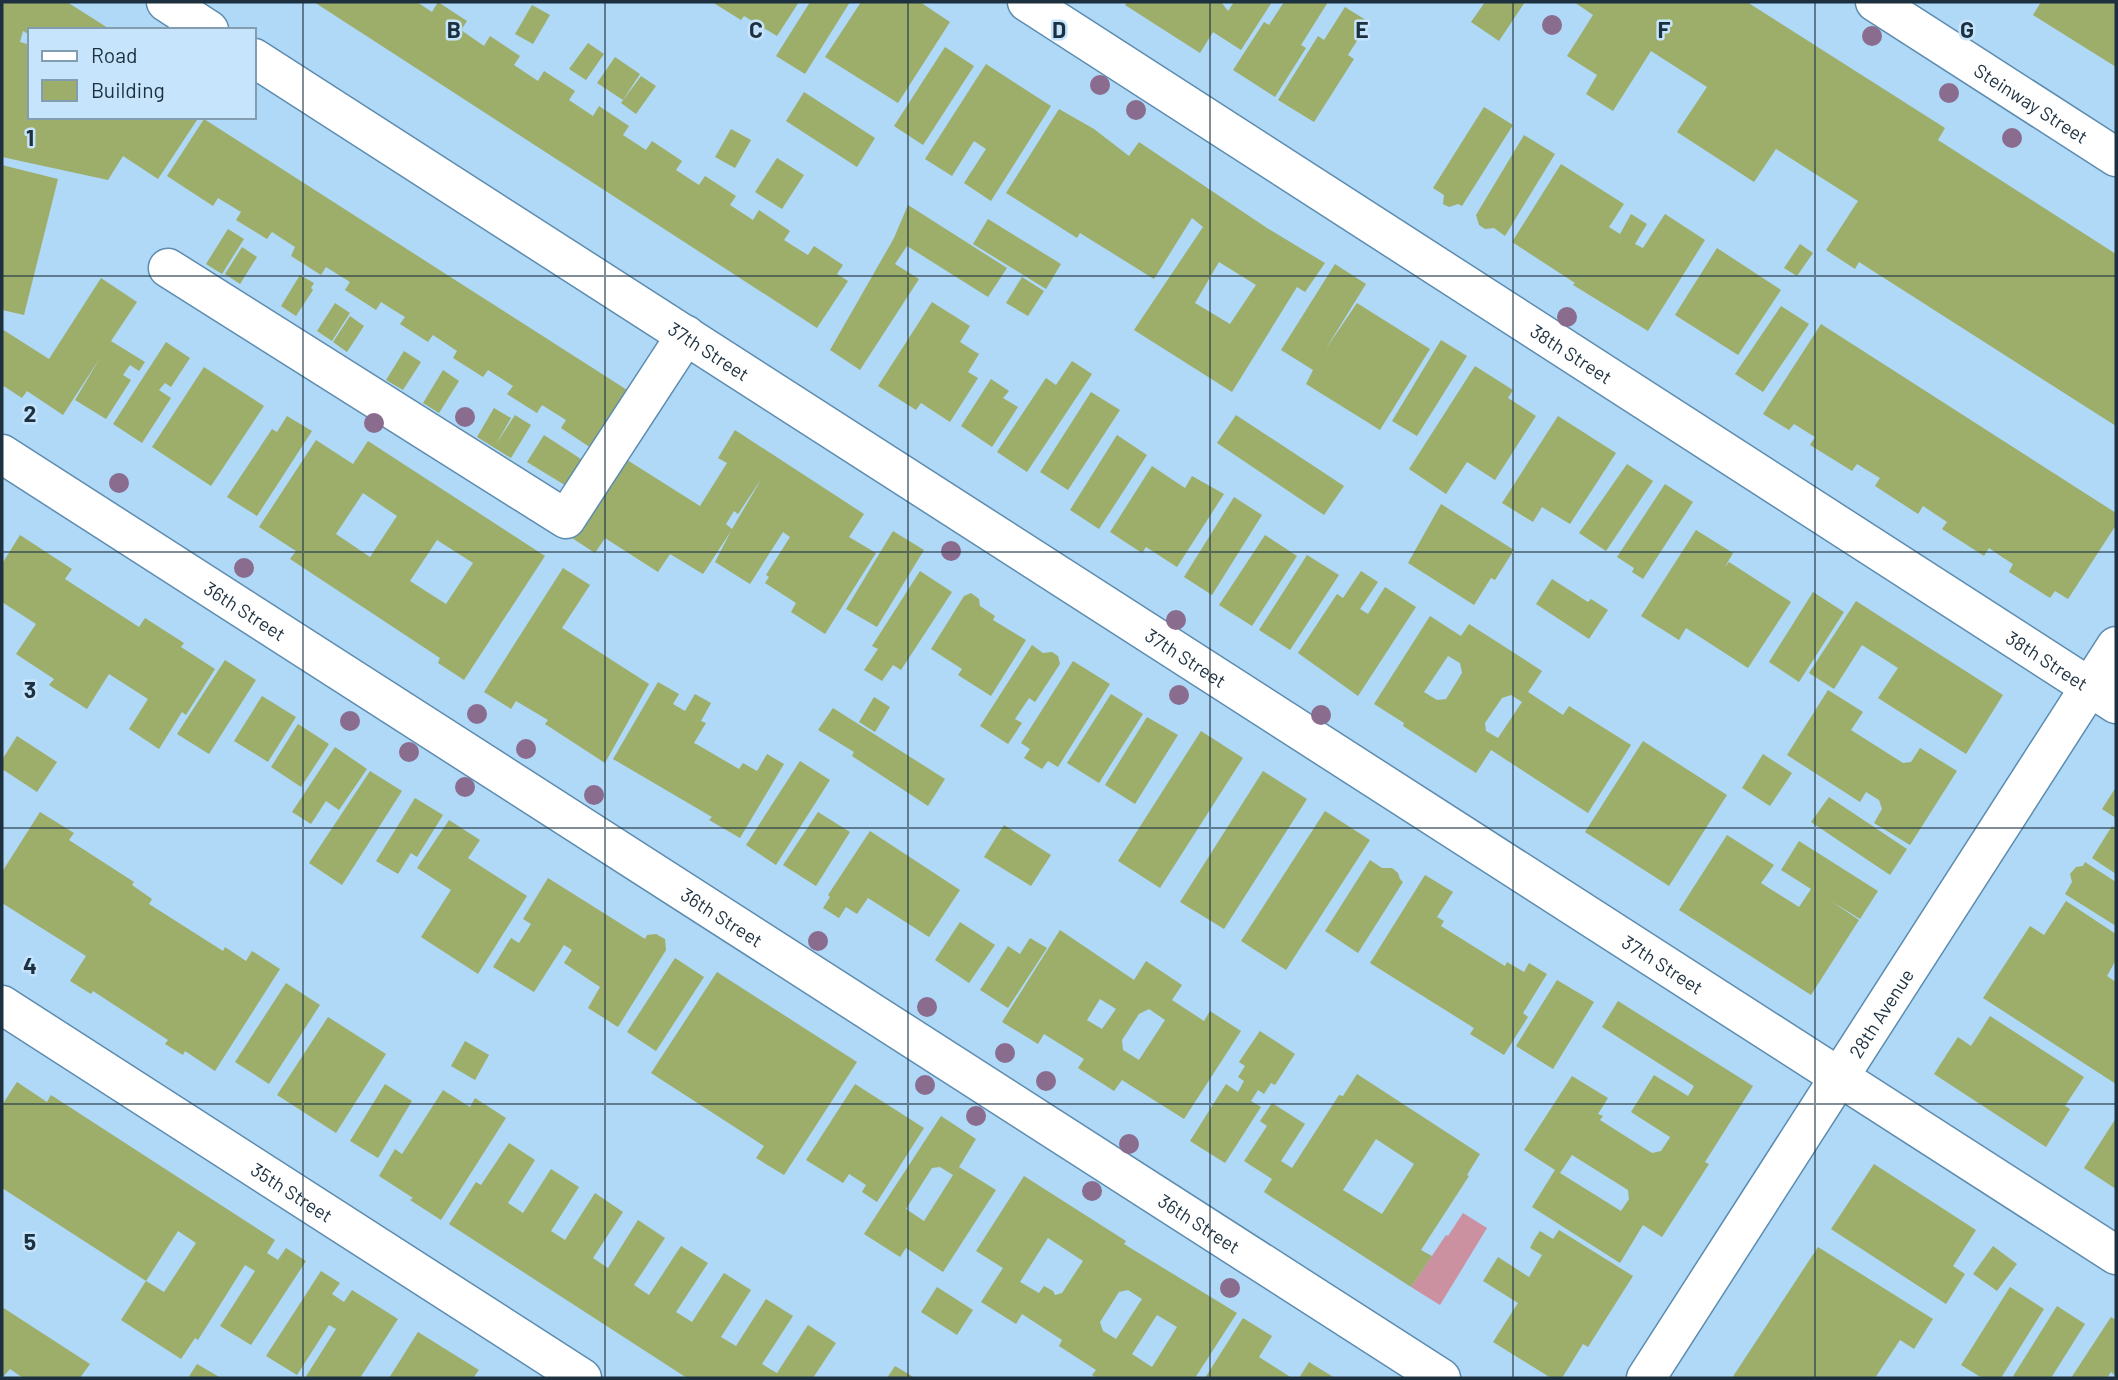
<svg xmlns="http://www.w3.org/2000/svg" width="2118" height="1380" viewBox="0 0 2118 1380" font-family="Barlow,sans-serif">
  <rect width="100%" height="100%" fill="#b0d8f7"/>
  <path fill="#cc91a1" d="M1463 1213 1487 1228 1440 1305 1411 1287 1446 1235 1448 1236Z"/>
  <path fill="#9cae6a" fill-rule="evenodd" d="M2 2H67L108 28 106 30H30V35L23 31 20 42 30 45V117H199L158 179 123 156 108 180 2 157Z
    M314 2H417L432 12 438 2 467 21 461 30 484 46 490 36 520 56 514 65 538 81 544 71 575 91 569 100 593 116 599 106 629 126 623 135 646 150 652 141 682 161 676 170 699 185 705 176 736 196 730 205 753 220 759 210 790 231 784 240 795 247 808 255 814 246 843 265 837 274 848 281 817 328Z
    M712 2H799L777 36 744 16 741 20Z
    M810 2H850L805 74 776 56Z
    M861 2H920L950 22 898 103 825 57Z
    M1127 2H1221L1228 11 1234 2H1272L1241 50 1213 32 1200 53 1125 5Z
    M1284 2H1328L1301 45 1306 48 1275 97 1233 70 1264 22 1269 25Z
    M1485 2H1525L1499 41 1471 22Z
    M1574 2H1747L1945 128 1938 140 2116 254V426L1859 262 1855 269 1826 250 1858 201 1776 149 1754 182 1677 132 1707 87 1651 51 1613 111 1586 94 1597 75 1567 56 1593 15Z
    M2041 2H2116V67L2033 15Z
    M532 5 550 15 533 44 515 34Z
    M1345 7 1369 22 1348 55 1354 59 1314 122 1278 100 1318 36 1324 40Z
    M588 43 604 54 586 80 569 69Z
    M945 47 974 66 923 145 894 126Z
    M615 57 640 74 623 100 597 83Z
    M986 64 1051 106 991 201 964 183 986 149 974 141 952 176 925 159Z
    M641 76 656 86 636 114 621 103Z
    M804 92 875 138 857 167 786 121Z
    M1484 107 1513 125 1462 206 1458 204 1449 207 1443 204 1444 195 1433 188Z
    M1059 109 1094 129 1129 156 1139 142 1267 228 1325 263 1305 292 1297 287 1232 392 1134 330 1203 227 1192 218 1154 279 1080 233 1077 238 1006 193ZM1219 262 1256 285 1230 324 1195 303Z
    M204 119 477 294 638 397 591 448 561 428 566 420 542 405 537 413 507 394 513 386 499 377 488 370 483 377 453 358 457 351 433 335 428 342 400 324 405 317 392 309 381 302 376 310 345 290 350 282 326 267 321 275 291 256 295 247 272 232 267 239 236 220 241 212 218 198 213 206 167 176Z
    M731 129 751 140 735 168 715 157Z
    M1524 135 1555 154 1505 236 1494 228 1485 229 1479 225 1476 215Z
    M777 158 804 175 782 209 755 192Z
    M1561 164 1624 204 1609 227 1620 234 1631 214 1647 224 1635 244 1643 248 1665 214 1705 240 1648 331 1573 285 1575 283 1512 242Z
    M2 165 58 179 24 315 2 310Z
    M908 205 1007 268 988 297 907 246 895 264 919 279 860 370 830 350 894 238Z
    M988 219 1061 264 1046 289 973 244Z
    M228 229 244 239 222 274 206 264Z
    M1800 244 1813 253 1797 276 1784 268Z
    M242 247 257 257 240 284 225 274Z
    M1717 248 1781 290 1738 355 1675 315Z
    M1335 264 1366 284 1325 350 1357 303 1430 349 1380 430 1306 384 1313 370 1281 350Z
    M300 275 314 283 311 288 313 290 296 316 281 306Z
    M1022 277 1044 291 1028 316 1006 303Z
    M101 278 137 302 111 341 145 362 139 371 130 365 123 375 131 380 106 419 75 400 100 358 63 415 27 391 22 398 2 385V329L49 359Z
    M932 302 970 326 960 342 979 354 968 372 978 378 950 422 921 403 916 410 878 386Z
    M335 303 350 313 332 341 317 331Z
    M1781 306 1809 324 1763 392 1735 374Z
    M350 316 364 326 347 352 333 342Z
    M1821 324 2116 513V525L2068 599 2055 591 2050 598 2009 572 2013 564 2002 557 1989 548 1984 556 1942 529 1947 522 1923 506 1918 514 1875 486 1880 478 1857 464 1852 471 1810 445 1815 437 1794 424 1789 430 1763 414Z
    M1441 340 1467 356 1417 436 1392 421Z
    M166 342 190 358 171 387 165 383 159 390 171 398 142 443 113 424Z
    M404 351 421 362 403 390 386 380Z
    M1072 361 1092 374 1027 472 997 452 1046 378 1056 385Z
    M1475 366 1513 390 1508 398 1536 416 1495 480 1467 462 1446 494 1409 469Z
    M204 367 264 406 211 486 152 447Z
    M443 370 459 381 439 413 423 403Z
    M991 379 1009 391 1003 398 1018 407 992 447 961 426Z
    M1091 392 1120 410 1068 490 1040 472Z
    M494 408 511 418 496 444 515 415 531 425 511 458 477 437Z
    M1236 415 1344 486 1324 515 1217 443Z
    M287 416 312 431 257 516 227 497 272 429 277 432Z
    M1558 416 1616 453 1570 524 1542 507 1533 522 1502 503Z
    M735 430 864 514 849 537 876 553 825 634 791 612 796 603 765 583 769 577 766 575 790 537 783 532 750 584 715 562 731 531 703 574 670 554 658 572 605 538 595 553 572 538 624 458 700 506 727 463 718 458ZM762 478 732 529 726 524 734 511 738 514Z
    M544 435 584 461 568 487 527 462Z
    M1117 435 1147 455 1099 529 1070 510Z
    M316 440 353 464 368 441 545 556 464 680 438 663 440 658 290 559 296 551 259 527ZM363 493 397 516 370 557 336 534ZM437 540 473 563 446 604 410 581Z
    M1627 464 1653 481 1606 551 1579 533Z
    M1152 466 1185 488 1192 476 1224 494 1177 567 1146 547 1142 553 1110 532Z
    M1665 484 1693 502 1643 579 1632 572 1634 568 1617 557Z
    M1234 497 1262 515 1212 595 1184 577Z
    M1441 504 1514 550 1495 580 1491 578 1474 605 1408 563Z
    M1696 530 1733 553 1725 567 1729 562 1791 602 1748 668 1686 628 1679 640 1641 616Z
    M893 531 924 550 877 627 846 609Z
    M20 535 72 569 65 579 139 627 145 618 184 643 181 647 215 669 186 715 182 712 159 749 129 729 148 699 109 674 87 709 49 685 54 679 16 654 36 624 2 602V564Z
    M1265 535 1297 556 1252 626 1219 605Z
    M1307 555 1339 575 1290 650 1259 630Z
    M563 568 590 585 562 628 649 684 605 763 545 724 548 720 516 701 511 709 484 692Z
    M920 571 952 592 901 670 893 665 882 681 864 670 878 649 872 646Z
    M1361 571 1378 582 1360 609 1368 614 1385 587 1416 607 1358 696 1298 653 1337 594 1343 598Z
    M1552 579 1588 602 1591 599 1608 610 1589 639 1536 604Z
    M1813 592 1844 612 1799 682 1769 662Z
    M971 593 979 599 980 606 995 616 993 620 1026 640 991 696 958 675 962 669 931 649 964 596Z
    M1856 601 2003 695 1966 754 1878 698 1898 668 1862 645 1834 689 1809 673Z
    M1430 616 1461 636 1469 624 1505 647 1542 671 1528 692 1563 715 1569 706 1631 745 1588 813 1491 750 1476 773 1403 726 1404 723 1374 704ZM1448 656 1460 663 1462 673 1446 699 1437 700 1424 692ZM1511 695 1522 702 1498 738 1486 731 1485 723 1502 698Z
    M1032 645 1043 653 1052 652 1058 656 1060 664 1035 702 1029 698 1015 719 1022 723 1008 744 980 726Z
    M225 660 256 680 209 754 177 734Z
    M1073 661 1110 684 1058 767 1048 761 1042 769 1024 758 1030 749 1021 743Z
    M658 682 679 694 673 704 685 711 695 694 711 703 701 721 706 723 694 743 698 745 739 769 743 763 757 771 767 754 784 764 740 838 709 820 712 817 613 759Z
    M1828 690 1863 712 1851 730 1903 763 1911 762 1920 748 1957 771 1910 845 1874 823 1882 809 1879 800 1866 792 1860 802 1787 755Z
    M1111 694 1143 714 1099 783 1067 763Z
    M262 696 296 717 268 762 234 741Z
    M874 697 890 707 875 732 859 722Z
    M833 708 945 779 928 806 852 756 854 752 818 730Z
    M1147 717 1178 735 1135 804 1105 785Z
    M298 724 329 744 301 787 271 767Z
    M1201 731 1243 758 1160 888 1118 861Z
    M17 736 57 762 37 792 2 769V760Z
    M1643 741 1727 795 1669 886 1585 832Z
    M335 747 367 769 339 810 326 801 311 824 292 812Z
    M1763 754 1792 773 1770 806 1742 788Z
    M800 761 830 780 776 865 746 845Z
    M370 771 402 791 342 885 309 863Z
    M1263 771 1307 799 1224 929 1180 902Z
    M2116 787V818L2102 809Z
    M1829 797 1907 849 1890 875 1811 822Z
    M415 798 443 815 417 857 411 853 398 874 376 861Z
    M1325 811 1370 840 1286 970 1241 941Z
    M40 812 74 833 69 840 134 882 132 885 152 899 149 904 223 951 225 947 246 961 252 951 280 969 215 1071 185 1051 183 1055 165 1044 168 1040 93 991 91 994 70 981 86 956 2 903V872Z
    M818 812 850 832 816 886 783 865Z
    M449 820 480 840 468 858 527 896 478 974 421 937 451 890 417 868Z
    M1004 825 1051 855 1031 886 984 857Z
    M2112 826 2116 829V874L2092 858Z
    M870 831 960 890 929 937 868 898 857 914 846 907 839 918 823 908 830 897 828 895Z
    M1727 835 1774 865 1761 883 1799 907 1811 889 1781 870 1799 841 1878 891 1860 919 1831 901 1859 920 1811 995 1679 910Z
    M1370 860 1382 868H1392L1398 873 1400 879 1403 882 1358 953 1325 931Z
    M2085 862 2116 882V926L2065 894 2072 882 2070 874 2076 867 2083 866Z
    M1425 875 1453 892 1437 917 1444 921 1441 926 1505 966 1507 962 1524 972 1529 963 1547 974 1523 1013 1528 1017 1504 1055 1470 1034 1474 1028 1370 963Z
    M548 878 645 939 647 935 656 934 665 939 666 950 618 1027 588 1008 600 987 564 963 572 950 564 945 534 992 493 967 511 938 519 943 531 924 523 919Z
    M2066 901 2116 934V960L2107 976 2116 982V1084L1983 998 2030 926 2044 935Z
    M960 922 995 945 969 983 935 960Z
    M1060 930 1134 980 1146 961 1182 985 1172 1000 1204 1021 1210 1011 1241 1031 1184 1119 1122 1080 1114 1091 1078 1068 1084 1059 1044 1034 1038 1044 1002 1022ZM1100 999 1116 1009 1102 1029 1087 1020ZM1149 1009 1165 1020 1139 1060 1123 1050 1122 1040 1139 1014Z
    M1030 938 1047 948 1008 1008 980 990 1008 946 1020 954Z
    M675 958 704 977 656 1051 627 1032Z
    M717 972 857 1062 784 1175 756 1158 764 1146 651 1073Z
    M1557 980 1594 1002 1553 1069 1516 1046Z
    M286 983 320 1005 269 1084 235 1062Z
    M1618 1001 1753 1086 1705 1162 1709 1164 1662 1237 1643 1225 1620 1263 1532 1207 1555 1170 1524 1150 1572 1076 1608 1098 1598 1114 1603 1116 1600 1120 1652 1153 1661 1151 1669 1139 1670 1137 1631 1112 1654 1075 1688 1096 1694 1086 1602 1027ZM1572 1155 1628 1190 1629 1199 1621 1211 1560 1173Z
    M1990 1016 2084 1077 2065 1106 2070 1109 2046 1147 1934 1074 1958 1037 1971 1046Z
    M328 1017 386 1054 336 1133 277 1095Z
    M1260 1031 1295 1054 1275 1085 1271 1083 1264 1094 1258 1090 1251 1101 1261 1107 1225 1163 1190 1141 1226 1084 1238 1092 1244 1081 1238 1077 1245 1066 1239 1062Z
    M465 1041 489 1055 475 1080 451 1066Z
    M1357 1074 1480 1154 1467 1175 1469 1176 1421 1250 1432 1256 1411 1287 1264 1192 1272 1179 1244 1161 1267 1126 1260 1121 1272 1103 1305 1124 1281 1161 1292 1168 1339 1095 1343 1096ZM1376 1139 1414 1164 1382 1214 1343 1190Z
    M17 1082 47 1102 51 1095 275 1240 267 1253 278 1260 286 1248 306 1261 251 1345 220 1326 255 1271 245 1265 198 1340 195 1338 181 1359 121 1320 146 1281 164 1292 196 1243 178 1231 146 1281 2 1188V1105Z
    M385 1084 412 1101 378 1158 350 1141Z
    M855 1084 924 1128 877 1202 862 1192 866 1185 849 1174 843 1183 806 1160Z
    M443 1090 470 1107 475 1098 506 1118 441 1220 410 1200 413 1198 379 1176 395 1149 402 1154Z
    M941 1116 976 1139 959 1167 996 1190 943 1272 906 1248 900 1257 864 1234ZM940 1167 953 1175 924 1221 906 1209 932 1168Z
    M2116 1118V1189L2084 1168Z
    M509 1143 535 1160 508 1203 523 1213 551 1169 579 1187 551 1231 565 1240 595 1193 623 1212 593 1258 608 1268 638 1220 665 1238 634 1285 649 1295 681 1246 708 1263 676 1312 692 1322 724 1273 751 1290 721 1337 736 1346 766 1299 793 1316 762 1364 770 1369 777 1373 808 1325 836 1343 813 1378H687L449 1224 476 1182 481 1185Z
    M1874 1164 1976 1230 1953 1266 1965 1274 1946 1304 1831 1229Z
    M1024 1176 1126 1241 1124 1244 1237 1313 1195 1378H1097L1092 1375 1096 1370 1059 1346 1062 1340 1022 1314 1016 1324 981 1302 1003 1268 976 1251ZM1048 1238 1083 1261 1062 1293 1055 1295 1053 1291 1044 1286 1039 1293 1020 1282ZM1128 1290 1142 1299 1116 1339 1103 1331 1100 1322 1119 1292ZM1157 1315 1177 1327 1152 1367 1132 1354Z
    M1559 1230 1633 1276 1588 1347 1583 1344 1562 1378H1551L1493 1342 1518 1303 1483 1281 1498 1257 1529 1277 1542 1255 1530 1248 1534 1240 1540 1231 1553 1239Z
    M1993 1246 2017 1264 1997 1291 1973 1274Z
    M1818 1247 1933 1319 1914 1349 1900 1340 1875 1378H1732Z
    M321 1271 340 1283 332 1294 344 1302 352 1290 398 1319 360 1378H305L336 1329 329 1325 297 1375 266 1356Z
    M937 1287 973 1310 957 1335 921 1312Z
    M2010 1287 2044 1309 2001 1378H1982L1961 1365Z
    M2057 1306 2085 1324 2051 1378H2012Z
    M2 1307 90 1364 80 1378H23L10 1369 2 1378Z
    M2111 1317 2116 1320V1376L2111 1372 2107 1378H2071Z
    M1243 1318 1272 1336 1259 1357 1292 1378H1205Z
    M418 1332 479 1370 473 1378H389Z
    M1309 1362 1335 1378H1299Z
    M197 1364 221 1378H188Z
    M895 1366 915 1378H887Z"/>
  <g fill="none" stroke-linecap="round" stroke-linejoin="round">
    <defs>
      <g id="minor">
        <path d="M166 2 209 30"/>
        <path id="s1" d="M1027 2 2116 704"/>
        <path id="s2" d="M1875 2 2116 157"/>
        <path id="s3" d="M254 58 2116 1255"/>
        <path d="M168 268 566 519 686 335"/>
        <path id="s4" d="M2 454 1441 1378"/>
        <path id="s5" d="M2 1005 582 1378"/>
        <path id="s6" d="M1646 1378 2116 646"/>
      </g>
    </defs>
    <use href="#minor" stroke="#5c8caf" stroke-width="41"/>
    <use href="#minor" stroke="#fff" stroke-width="38"/>
  </g>
  <g fill="#8a6c8e">
    <circle cx="1552" cy="25" r="10"/>
    <circle cx="1872" cy="36" r="10"/>
    <circle cx="1100" cy="85" r="10"/>
    <circle cx="1949" cy="93" r="10"/>
    <circle cx="1136" cy="110" r="10"/>
    <circle cx="2012" cy="138" r="10"/>
    <circle cx="1567" cy="317" r="10"/>
    <circle cx="465" cy="417" r="10"/>
    <circle cx="374" cy="423" r="10"/>
    <circle cx="119" cy="483" r="10"/>
    <circle cx="951" cy="551" r="10"/>
    <circle cx="244" cy="568" r="10"/>
    <circle cx="1176" cy="620" r="10"/>
    <circle cx="1179" cy="695" r="10"/>
    <circle cx="477" cy="714" r="10"/>
    <circle cx="1321" cy="715" r="10"/>
    <circle cx="350" cy="721" r="10"/>
    <circle cx="526" cy="749" r="10"/>
    <circle cx="409" cy="752" r="10"/>
    <circle cx="465" cy="787" r="10"/>
    <circle cx="594" cy="795" r="10"/>
    <circle cx="818" cy="941" r="10"/>
    <circle cx="927" cy="1007" r="10"/>
    <circle cx="1005" cy="1053" r="10"/>
    <circle cx="1046" cy="1081" r="10"/>
    <circle cx="925" cy="1085" r="10"/>
    <circle cx="976" cy="1116" r="10"/>
    <circle cx="1129" cy="1144" r="10"/>
    <circle cx="1092" cy="1191" r="10"/>
    <circle cx="1230" cy="1288" r="10"/>
  </g>
  <path fill="none" stroke="#1c303f" stroke-width="2" stroke-opacity="0.55" d="M303 2V1378M605 2V1378M908 2V1378M1210 2V1378M1513 2V1378M1815 2V1378M2 276H2116M2 552H2116M2 828H2116M2 1104H2116"/>
  <g text-anchor="middle" dominant-baseline="central" stroke-width="5" stroke-linejoin="round" paint-order="stroke">
    <g font-size="19" fill="#1c303f" stroke="#c6e4fb">
      <text stroke="none"><textPath href="#s2" startOffset="186">Steinway Street</textPath></text>
      <text stroke="none"><textPath href="#s3" startOffset="541">37th Street</textPath></text>
      <text stroke="none"><textPath href="#s1" startOffset="648">38th Street</textPath></text>
      <text stroke="none"><textPath href="#s4" startOffset="289">36th Street</textPath></text>
      <text stroke="none"><textPath href="#s3" startOffset="1108">37th Street</textPath></text>
      <text stroke="none"><textPath href="#s1" startOffset="1214">38th Street</textPath></text>
      <text stroke="none"><textPath href="#s4" startOffset="856">36th Street</textPath></text>
      <text stroke="none"><textPath href="#s3" startOffset="1675">37th Street</textPath></text>
      <text stroke="none"><textPath href="#s6" startOffset="434">28th Avenue</textPath></text>
      <text stroke="none"><textPath href="#s5" startOffset="345">35th Street</textPath></text>
      <text stroke="none"><textPath href="#s4" startOffset="1423">36th Street</textPath></text>
    </g>
  </g>
  <g font-size="23" text-anchor="middle" font-weight="bold" fill="#1c303f" stroke="#c6e4fb" stroke-width="5" stroke-linejoin="round" paint-order="stroke">
    <text x="454" y="38">B</text>
    <text x="756" y="38">C</text>
    <text x="1059" y="38">D</text>
    <text x="1362" y="38">E</text>
    <text x="1664" y="38">F</text>
    <text x="1967" y="38">G</text>
    <text x="30" y="146">1</text>
    <text x="30" y="422">2</text>
    <text x="30" y="698">3</text>
    <text x="30" y="974">4</text>
    <text x="30" y="1250">5</text>
  </g>
  <rect width="2118" height="1380" fill="none" stroke="#1c303f" stroke-width="7"/>
  <rect x="28" y="28" width="228" height="91" fill="#c6e4fb" stroke="#829cb0" stroke-width="2"/>
  <rect x="42" y="51" width="35" height="10" fill="#ffffff" stroke="#829cb0" stroke-width="2"/>
  <text x="91" y="63" font-size="21" fill="#1c303f">Road</text>
  <rect x="42" y="80" width="35" height="21" fill="#9cae6a" stroke="#829cb0" stroke-width="2"/>
  <text x="91" y="98" font-size="21" fill="#1c303f">Building</text>
</svg>
